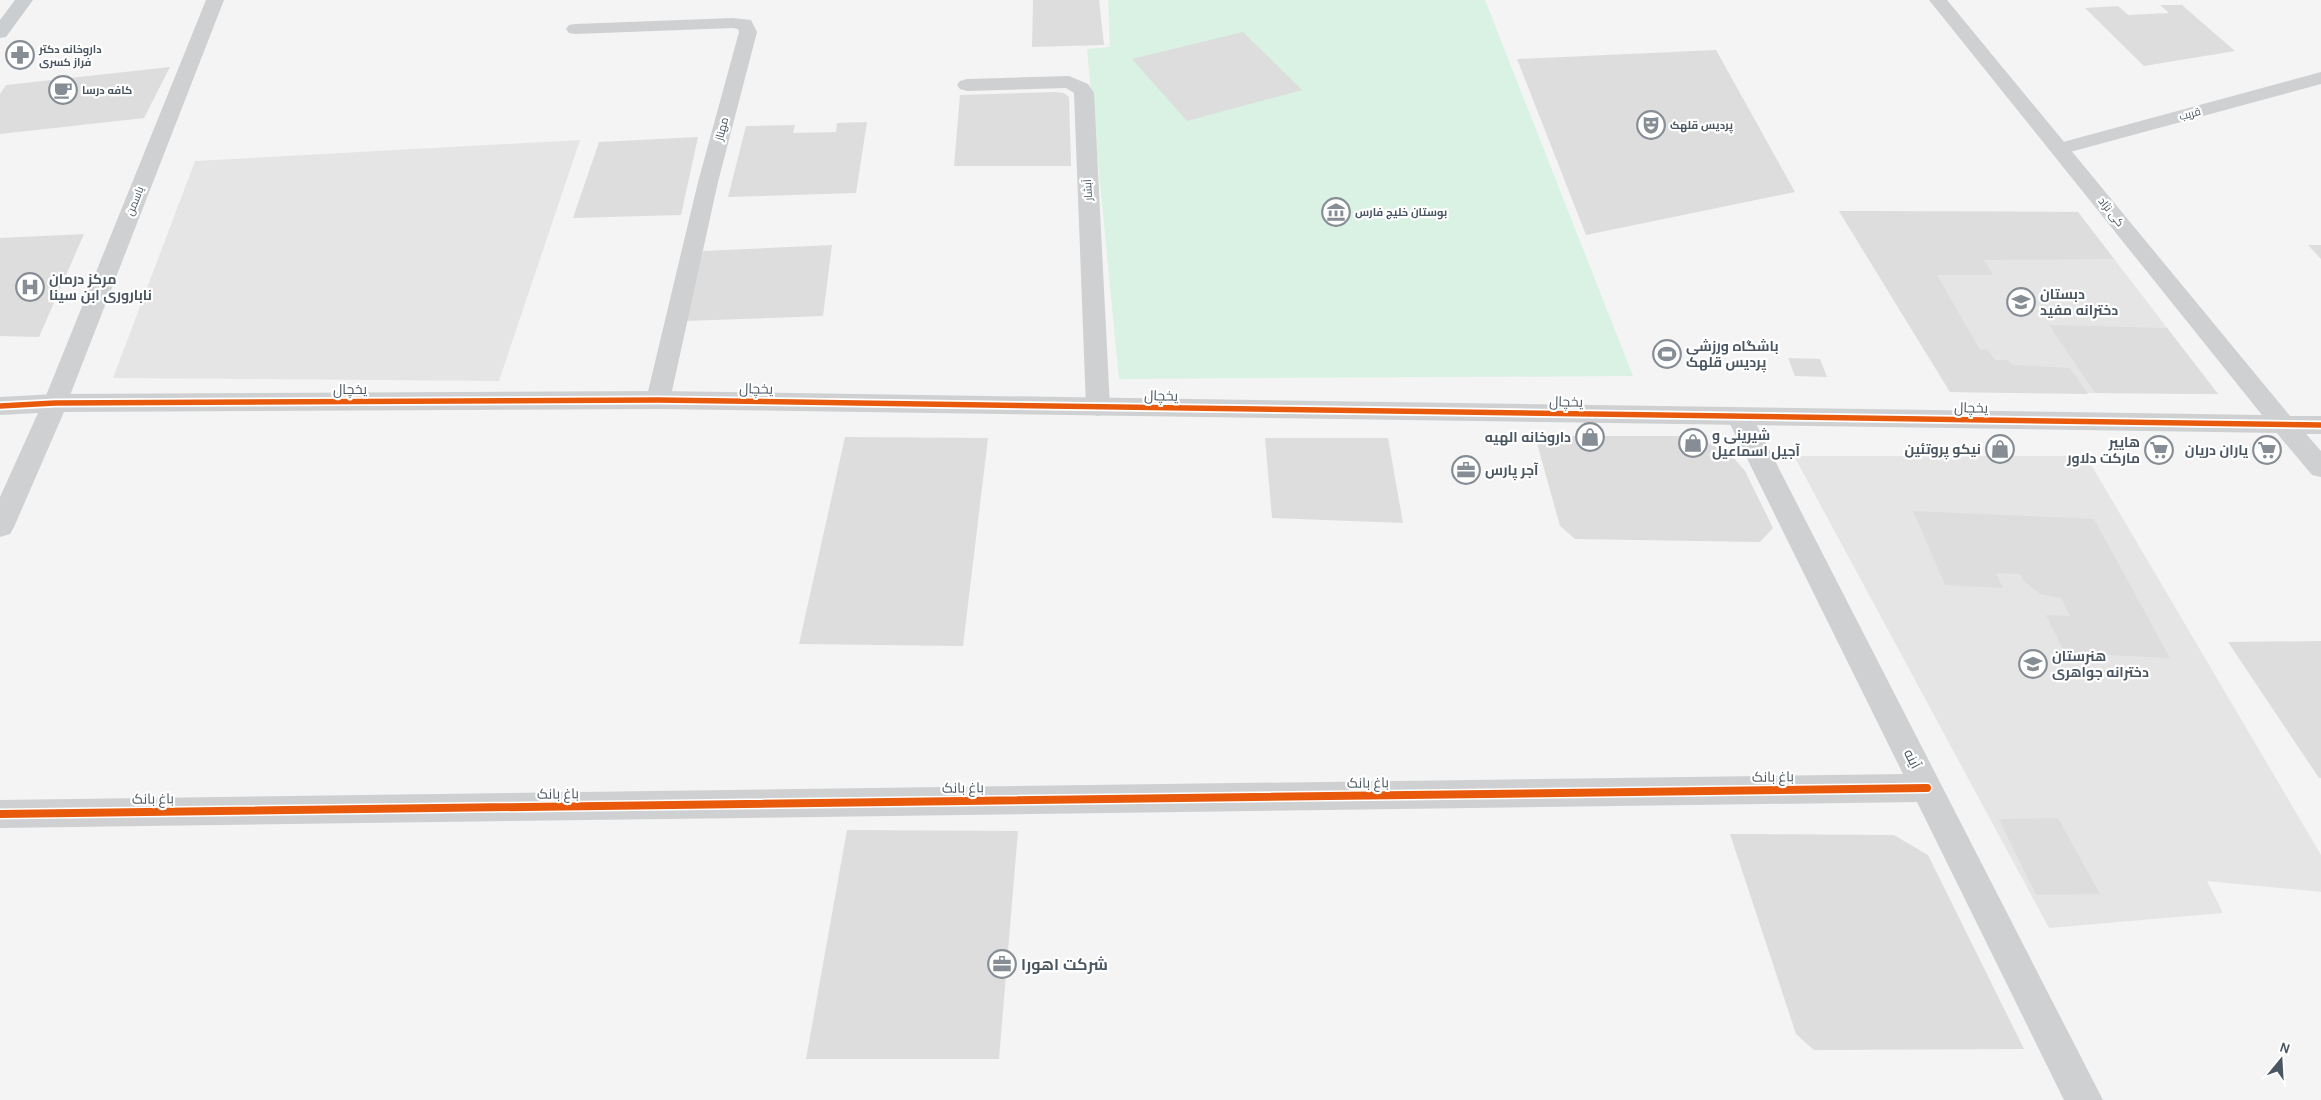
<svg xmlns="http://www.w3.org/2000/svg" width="2321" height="1100" viewBox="0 0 2321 1100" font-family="Karla,Cairo,sans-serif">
  <rect width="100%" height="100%" fill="#f4f4f4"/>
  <path fill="#e6e5e6" d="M580 140 499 381 113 378 195 161Z
    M1839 211 2078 212 2218 394 1950 392Z
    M1794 456H2086L2321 855V892L2207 881 2223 913 2049 928Z"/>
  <path fill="#d9f2e3" d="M1108 0H1485L1633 376 1119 379 1087 49 1110 47Z"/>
  <path fill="#ddddde" d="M1033 0H1099L1104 45 1032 47Z
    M2160 5H2182L2235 51 2144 66 2085 8 2118 6 2128 15 2169 13Z
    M1243 32 1302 90 1187 121 1132 59Z
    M1716 50 1795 192 1586 235 1517 59Z
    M170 67 144 118 0 134V94L6 85Z
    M1054 92 1064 93 1069 97 1071 166H954L960 95Z
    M867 122 856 193 728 197 746 126 795 125 793 133 836 132 837 123Z
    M698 137 681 215 573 218 599 142Z
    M1839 211 2078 212 2114 259 1984 260 1993 275H1937L1980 350 1987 349 1995 360H2007L2013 365 2070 368 2088 394 1950 392Z
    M84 234 39 337 0 336V238Z
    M832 245 823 316 685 321 703 251Z
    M2308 245H2321V259Z
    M2049 325 2167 328 2218 394 2095 393Z
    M1788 358 1820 359 1827 377 1795 376Z
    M1535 436H1680L1703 440 1732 456 1745 471 1773 528 1760 542 1575 539 1560 526Z
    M845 437 988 438 963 646 799 644Z
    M1265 438H1388L1403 523 1272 518Z
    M1913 511 2094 519 2170 658 2065 653 2046 615 2070 616 2061 598 2040 594 2024 581 2020 574 1996 573 2003 588 1945 585Z
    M2321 641V778H2319L2228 642Z
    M2058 818 2100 894 2036 895 1999 819Z
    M847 830 1018 831 999 1059H806Z
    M1730 834 1894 835 1928 855 2024 1049 1814 1050 1796 1034Z"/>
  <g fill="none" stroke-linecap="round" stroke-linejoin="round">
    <path fill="#ced0d2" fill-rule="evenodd" d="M206 0H224L67 403 64 409 55 412 46 409 43 403Z
      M733 18 751 20 757 32 718 182 670 400 667 406 658 409 649 406 646 400 698 182 739 32 738 29 733 28 575 34 569 33 566 29 569 25 575 24Z
      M2321 72V84L2059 155 2052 153 2049 149 2052 145Z
      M1069 76 1088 84 1094 93 1110 407 1107 413 1098 416 1089 413 1086 407 1074 93 1066 88 967 91 960 89 957 85 960 81 967 79Z
      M1740 409 1749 412 1753 418 2103 1100H2064L1917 802 0 828V800L1903 774 1727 418 1731 412Z
      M2284 416 2293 419 2321 451V477L2312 475 2275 431 2271 425 2275 419Z"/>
    <path fill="#ced0d2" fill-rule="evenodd" d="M1929 0H1947L2290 416H2321V434H2307L2305 436 2296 439 2280 433 658 409 64 412 14 527 10 534 0 537V497L38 413 0 415V397L55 394 658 391 2262 415Z"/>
    <path fill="#caced1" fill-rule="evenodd" d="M15 0H33L6 37 0 38V20Z"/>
    <defs>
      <path id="cycleway-far1" d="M0 406 55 403 658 400 2321 425"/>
      <path id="cycleway" d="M0 814 1927 788"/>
    </defs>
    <use href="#cycleway-far1" stroke="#fff" stroke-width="9"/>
    <use href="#cycleway" stroke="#fff" stroke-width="11"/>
    <use href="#cycleway-far1" stroke="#e8590c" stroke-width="5.5"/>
    <use href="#cycleway" stroke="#e8590c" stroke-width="8"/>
  </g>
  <defs>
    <symbol id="pharmacy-ring" viewBox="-11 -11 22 22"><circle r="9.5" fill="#fff" stroke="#868d94" stroke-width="1.5"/><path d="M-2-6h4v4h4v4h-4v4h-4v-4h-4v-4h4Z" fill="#868d94"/></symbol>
    <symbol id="cafe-ring" viewBox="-11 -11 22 22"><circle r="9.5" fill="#fff" stroke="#868d94" stroke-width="1.5"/><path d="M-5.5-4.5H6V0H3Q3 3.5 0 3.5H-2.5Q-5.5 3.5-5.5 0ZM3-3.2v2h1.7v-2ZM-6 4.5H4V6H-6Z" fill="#868d94"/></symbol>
    <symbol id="theatre-ring" viewBox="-11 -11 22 22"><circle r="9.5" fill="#fff" stroke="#868d94" stroke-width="1.5"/><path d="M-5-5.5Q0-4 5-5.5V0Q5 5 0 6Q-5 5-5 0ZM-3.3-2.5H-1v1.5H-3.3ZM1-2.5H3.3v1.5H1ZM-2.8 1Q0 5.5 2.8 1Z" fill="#868d94"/></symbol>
    <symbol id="museum-ring" viewBox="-11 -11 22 22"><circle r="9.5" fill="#fff" stroke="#868d94" stroke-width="1.5"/><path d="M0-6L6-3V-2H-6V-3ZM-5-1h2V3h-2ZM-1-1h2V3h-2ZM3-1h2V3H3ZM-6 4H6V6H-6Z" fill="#868d94"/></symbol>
    <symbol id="hospital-ring" viewBox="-11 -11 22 22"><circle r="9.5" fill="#fff" stroke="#868d94" stroke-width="1.5"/><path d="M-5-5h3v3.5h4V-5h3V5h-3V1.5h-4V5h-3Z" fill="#868d94"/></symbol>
    <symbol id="school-ring" viewBox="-11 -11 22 22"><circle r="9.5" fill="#fff" stroke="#868d94" stroke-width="1.5"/><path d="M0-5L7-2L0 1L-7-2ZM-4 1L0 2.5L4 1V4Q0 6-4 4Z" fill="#868d94"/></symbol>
    <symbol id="stadium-ring" viewBox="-11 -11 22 22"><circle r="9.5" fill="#fff" stroke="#868d94" stroke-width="1.5"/><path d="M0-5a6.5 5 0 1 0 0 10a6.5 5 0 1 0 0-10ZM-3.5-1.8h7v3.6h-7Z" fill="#868d94"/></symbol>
    <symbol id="shop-ring" viewBox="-11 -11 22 22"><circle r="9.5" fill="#fff" stroke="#868d94" stroke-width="1.5"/><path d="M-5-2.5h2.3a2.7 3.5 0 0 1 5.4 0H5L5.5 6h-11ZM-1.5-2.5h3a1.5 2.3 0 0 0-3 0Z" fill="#868d94"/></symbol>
    <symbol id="supermarket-ring" viewBox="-11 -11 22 22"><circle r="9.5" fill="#fff" stroke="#868d94" stroke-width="1.5"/><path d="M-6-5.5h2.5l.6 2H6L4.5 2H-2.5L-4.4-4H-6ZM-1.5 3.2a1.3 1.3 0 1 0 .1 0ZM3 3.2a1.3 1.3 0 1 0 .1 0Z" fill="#868d94"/></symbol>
    <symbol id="office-ring" viewBox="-11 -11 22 22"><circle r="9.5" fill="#fff" stroke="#868d94" stroke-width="1.5"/><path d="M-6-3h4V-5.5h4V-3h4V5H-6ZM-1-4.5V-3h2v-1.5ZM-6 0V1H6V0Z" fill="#868d94"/></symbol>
  </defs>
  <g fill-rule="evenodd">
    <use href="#pharmacy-ring" x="4" y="39" width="32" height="32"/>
    <use href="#cafe-ring" x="47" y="74" width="32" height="32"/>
    <use href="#theatre-ring" x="1635" y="109" width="32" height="32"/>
    <use href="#museum-ring" x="1320" y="196" width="32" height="32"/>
    <use href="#hospital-ring" x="14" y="271" width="32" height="32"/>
    <use href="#school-ring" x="2005" y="286" width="32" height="32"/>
    <use href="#stadium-ring" x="1651" y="338" width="32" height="32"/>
    <use href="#shop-ring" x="1574" y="421" width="32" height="32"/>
    <use href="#shop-ring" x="1677" y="427" width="32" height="32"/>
    <use href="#shop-ring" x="1984" y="433" width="32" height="32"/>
    <use href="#supermarket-ring" x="2143" y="434" width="32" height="32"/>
    <use href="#supermarket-ring" x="2251" y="434" width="32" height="32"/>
    <use href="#office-ring" x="1450" y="454" width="32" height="32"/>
    <use href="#school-ring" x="2017" y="648" width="32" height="32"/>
    <use href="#office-ring" x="986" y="948" width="32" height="32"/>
  </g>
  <g text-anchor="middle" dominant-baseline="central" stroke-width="4.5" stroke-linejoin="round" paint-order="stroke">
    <g font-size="11" font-weight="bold" fill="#4a5661" stroke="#fff" text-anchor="start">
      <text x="39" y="49">داروخانه دکتر<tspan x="39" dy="13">فراز کسری</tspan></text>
      <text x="82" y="90">کافه درسا</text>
      <text x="1670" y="125">پردیس قلهک</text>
      <text x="1355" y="212">بوستان خلیج فارس</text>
    </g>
    <g font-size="11" fill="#4a5661" stroke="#fff">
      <text transform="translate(2190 114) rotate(-15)">قریب</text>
      <text transform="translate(722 129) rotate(-75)">مهناز</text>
      <text transform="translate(1088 190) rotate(-93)">آبشار</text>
      <text transform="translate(135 201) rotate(-68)">یاسمن</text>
      <text transform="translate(2111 212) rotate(51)">کی نژاد</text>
    </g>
    <g font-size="14" font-weight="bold" fill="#4a5661" stroke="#fff" text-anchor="start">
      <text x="49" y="279">مرکز درمان<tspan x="49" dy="16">ناباروری ابن سینا</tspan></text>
      <text x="2040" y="294">دبستان<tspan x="2040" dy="16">دخترانه مفید</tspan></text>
      <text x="1686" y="346">باشگاه ورزشی<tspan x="1686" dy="16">پردیس قلهک</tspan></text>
      <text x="1712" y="435">شیرینی و<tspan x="1712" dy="16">آجیل اسماعيل</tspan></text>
      <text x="1571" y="437" text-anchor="end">داروخانه الهیه</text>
      <text x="2140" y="442" text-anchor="end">هایپر<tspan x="2140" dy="16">مارکت دلاور</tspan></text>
      <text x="1981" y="449" text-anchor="end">نیکو پروتئین</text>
      <text x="2248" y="450" text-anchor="end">یاران دریان</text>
      <text x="1485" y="470">آجر پارس</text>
      <text x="2052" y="656">هنرستان<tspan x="2052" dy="16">دخترانه جواهری</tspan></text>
    </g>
    <g font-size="14" fill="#4a5661" stroke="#fff">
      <text x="350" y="389">یخچال</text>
      <text transform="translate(756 389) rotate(1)">یخچال</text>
      <text transform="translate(1161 396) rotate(1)">یخچال</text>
      <text transform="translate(1566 402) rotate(1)">یخچال</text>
      <text transform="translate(1971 408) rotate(1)">یخچال</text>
      <text transform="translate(1912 759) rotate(63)">آینه</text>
      <text transform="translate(1773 777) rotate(-1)">باغ بانک</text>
      <text transform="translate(1368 783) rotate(-1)">باغ بانک</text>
      <text transform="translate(963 788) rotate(-1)">باغ بانک</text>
      <text transform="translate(558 794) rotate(-1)">باغ بانک</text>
      <text transform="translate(153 799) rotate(-1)">باغ بانک</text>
    </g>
    <g font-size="16" font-weight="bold" fill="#4a5661" stroke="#fff" text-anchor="start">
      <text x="1021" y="964">شرکت اهورا</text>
    </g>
  </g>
  <g transform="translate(2281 1060) rotate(18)" stroke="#ffffff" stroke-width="4" paint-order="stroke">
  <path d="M0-4L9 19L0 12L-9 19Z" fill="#4a5661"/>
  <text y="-8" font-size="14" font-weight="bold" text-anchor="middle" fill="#4a5661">N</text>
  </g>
</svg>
